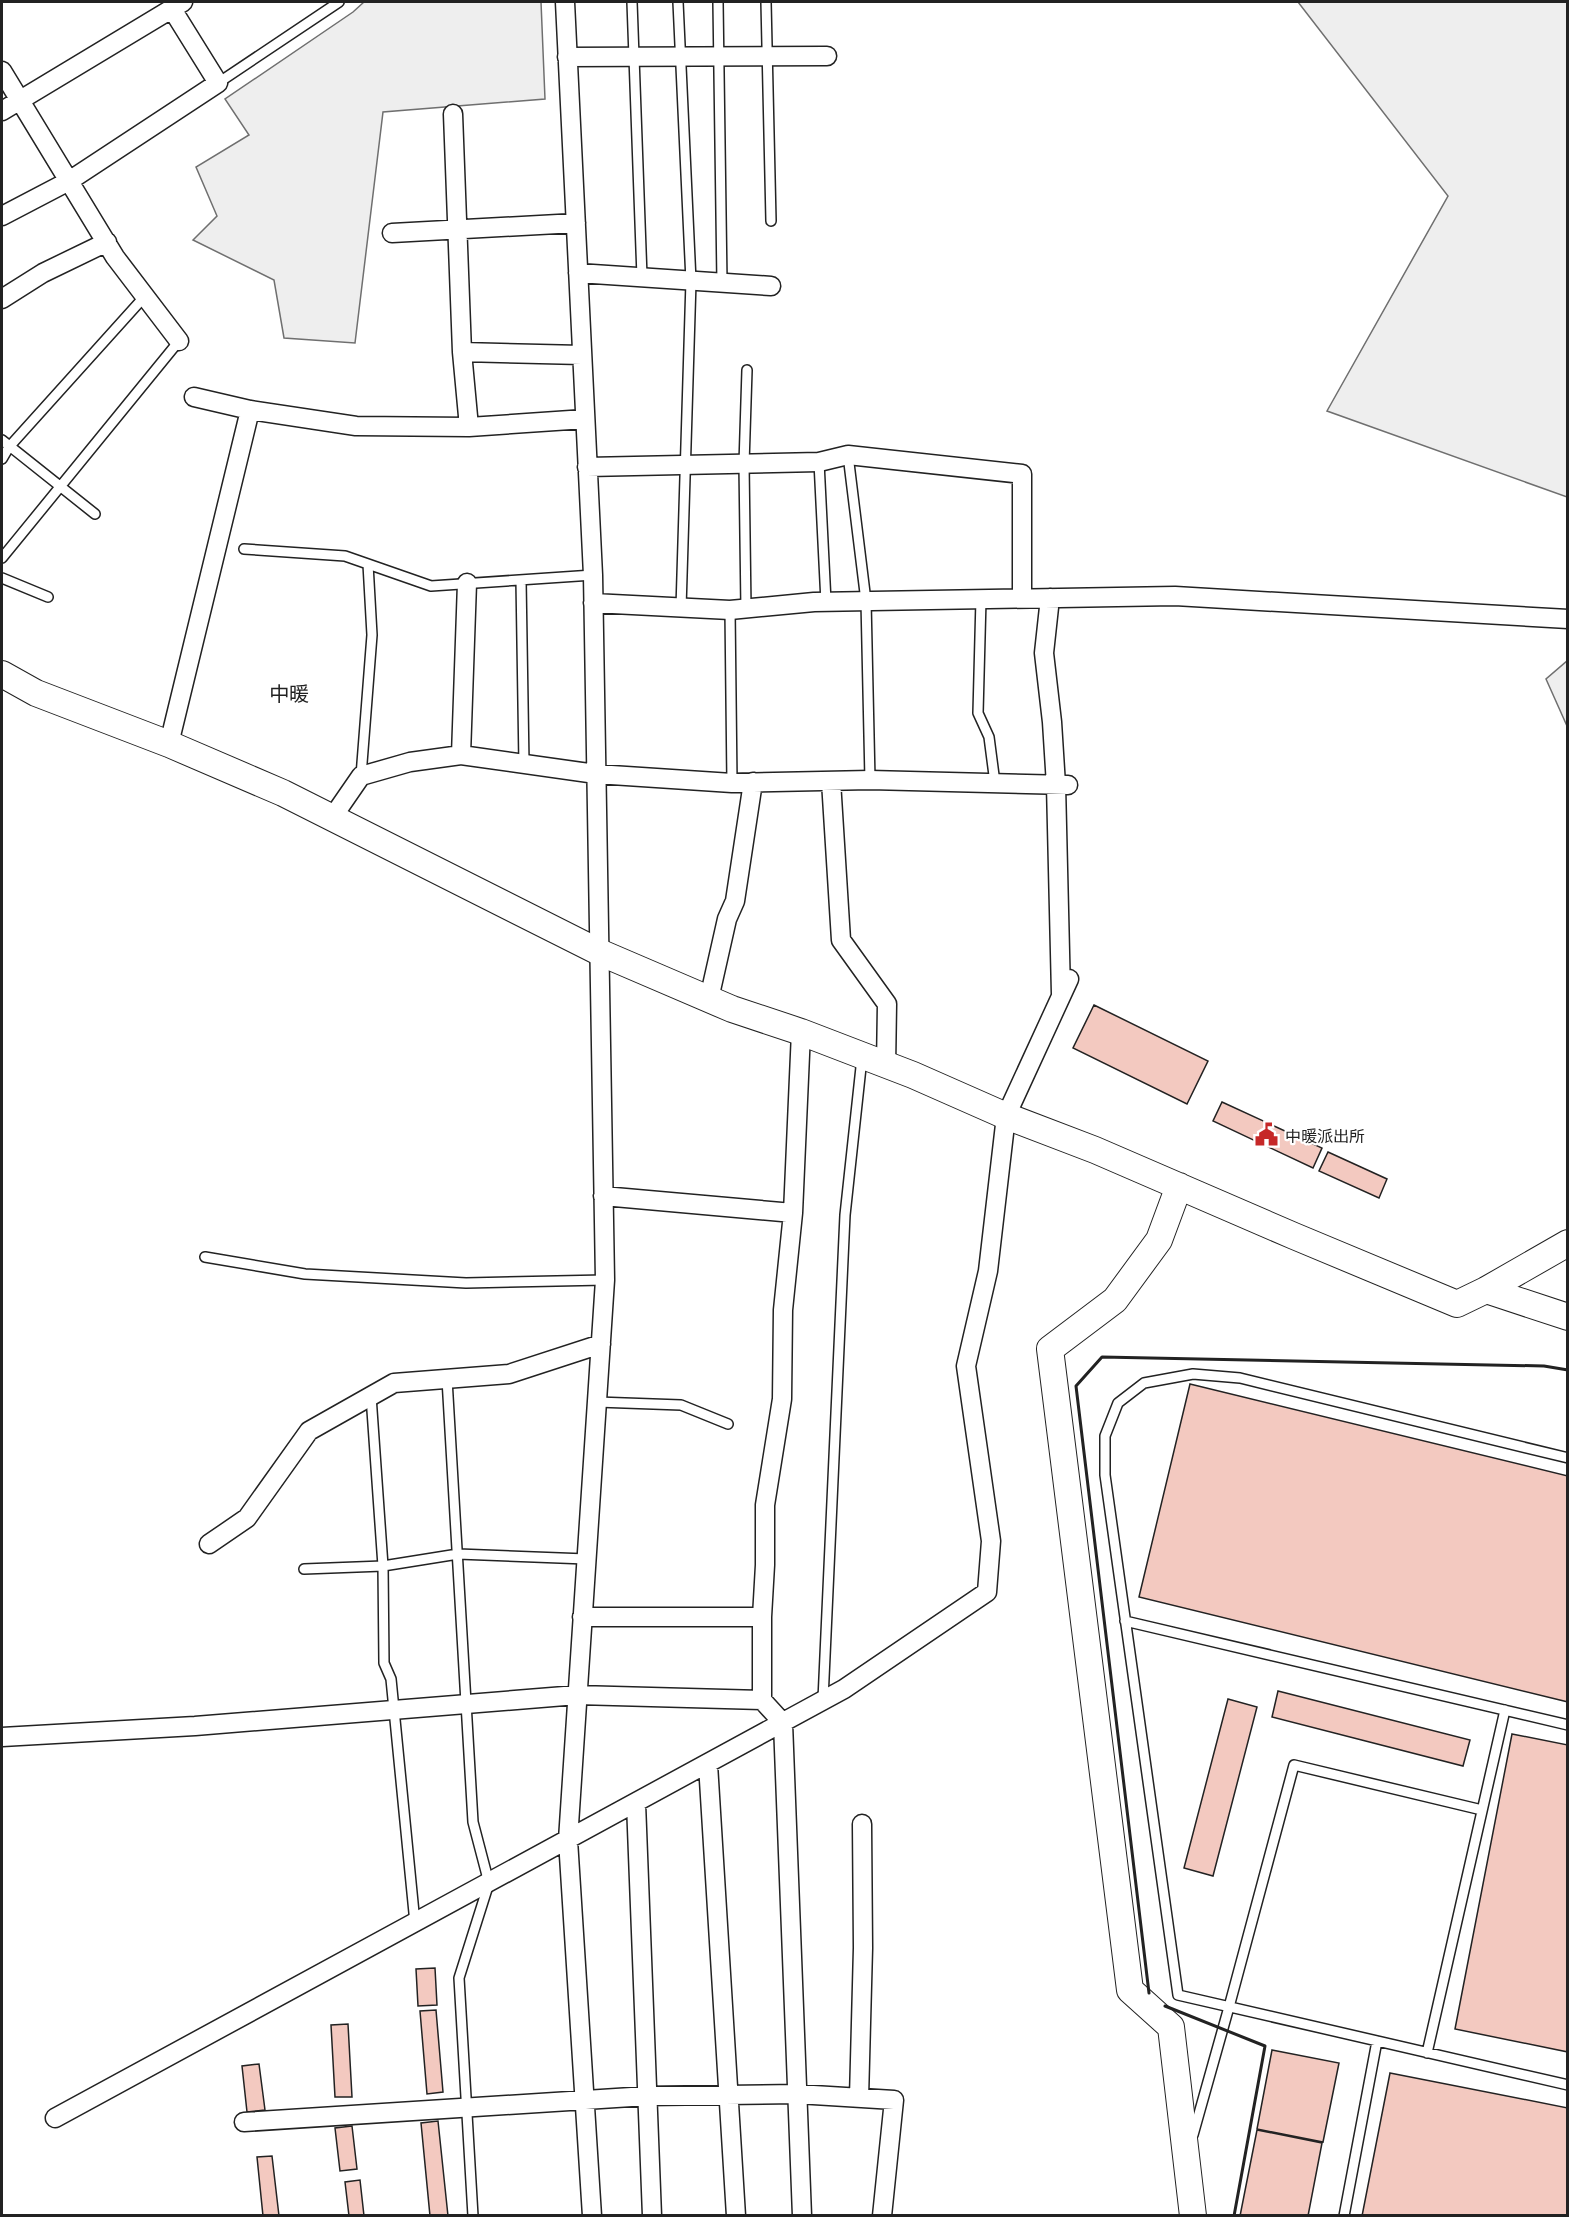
<svg xmlns="http://www.w3.org/2000/svg" width="1569" height="2217" viewBox="0 0 1569 2217" font-family="Literata,'Noto Sans SC',serif">
  <rect width="100%" height="100%" fill="#fff"/>
  <path fill="#eee" stroke="#6f6f6f" stroke-width="1.5" d="M364 2H541L545 99 383 112 355 343 284 338 274 280 193 240 217 216 196 167 249 135 225 99 353 12Z
    M1298 2H1567V497L1327 411 1448 196Z
    M1567 661V726L1546 679Z"/>
  <path fill="#f3c9c0" stroke="#222" stroke-width="1.5" d="M1094 1005 1208 1061 1187 1104 1073 1048Z
    M1222 1102 1322 1148 1313 1168 1213 1121Z
    M1328 1152 1387 1179 1379 1198 1319 1171Z
    M1190 1384 1568 1476V1702L1139 1597Z
    M1278 1691 1470 1740 1463 1766 1272 1717Z
    M1228 1699 1257 1707 1213 1876 1184 1868Z
    M1512 1734 1568 1745V2052L1455 2029Z
    M435 1968 437 2005 418 2006 416 1969Z
    M436 2010 443 2092 427 2094 420 2011Z
    M348 2024 352 2097H335L331 2025Z
    M1272 2050 1339 2063 1323 2142 1257 2129Z
    M259 2064 265 2110 247 2112 242 2066Z
    M1390 2073 1568 2108V2216H1362Z
    M438 2121 448 2216H430L421 2123Z
    M352 2126 357 2169 340 2171 335 2128Z
    M1257 2130 1322 2143 1308 2216H1240Z
    M272 2156 279 2216H263L257 2157Z
    M360 2180 364 2216H349L345 2182Z"/>
  <g fill="none" stroke-linecap="round" stroke-linejoin="round">
    <defs>
      <path id="lane" d="M632 2 642 277
        M678 2 691 281 681 608
        M718 2 722 283
        M766 2 771 221
        M218 83 339 2
        M2 440 95 514
        M848 455 866 601 870 780
        M2 459 9 447 145 296
        M819 462 826 602
        M244 549 345 556 431 586 593 575
        M2 558 179 341
        M2 578 48 597
        M521 580 524 764
        M981 599 978 713 989 737 995 783
        M746 609 744 464 747 370
        M730 610 732 783
        M361 776 372 635 368 564
        M205 1257 305 1274 466 1283 605 1280
        M447 1379 473 1822 489 1883 459 1978 473 2216
        M371 1396 383 1566 384 1663 391 1679 415 1923
        M597 1402 681 1405 728 1424
        M1568 1458 1240 1378 1193 1374 1144 1383 1118 1403 1105 1436V1475L1178 1995 1568 2085
        M304 1569 383 1566 458 1554 586 1559
        M1125 1621 1568 1725
        M823 1700 845 1215 862 1058
        M1427 2053 1505 1710
        M1193 2135 1229 2007 1294 1765 1482 1810
        M1344 2216 1377 2041"/>
      <path id="street" d="M565 2 593 575 605 1280 568 1840 592 2216
        M567 57 827 56
        M2 71 115 257 179 341
        M2 111 183 2
        M453 114 462 352 469 427
        M2 216 69 181 218 83 172 9
        M392 233 576 223
        M578 273 771 286
        M2 299 43 273 107 242
        M462 352 582 355
        M194 397 250 410 356 426 469 427 585 419
        M587 467 819 462 848 455 1022 474V598
        M1050 598 1044 653 1052 722 1056 785 1061 994
        M593 603 730 610 814 602 1175 596 1568 619
        M169 744 250 410
        M461 755 596 774 732 783 870 780 1068 785
        M831 781 841 940 887 1004 886 1067
        M332 818 361 776 410 762 461 755 467 583
        M709 999 727 919 735 901 753 782
        M603 1196 793 1213 801 1032
        M209 1544 247 1518 309 1431 394 1383 509 1374 601 1344
        M762 1617 765 1565V1505L782 1399 783 1310 793 1213
        M762 1700 783 1723 802 2216
        M2 1737 195 1726 577 1695 762 1700V1617H582
        M708 1764 736 2216
        M636 1803 652 2216
        M859 2098 863 1948 862 1824
        M55 2118 844 1689 987 1592 991 1541 966 1366 988 1271 1006 1116 1069 979
        M244 2122 647 2096 797 2094 894 2100 882 2216"/>
      <path id="secondary" d="M2 674 36 693 169 744 283 793 599 952 732 1009 801 1032 913 1075 1006 1116 1095 1150 1294 1236 1457 1304 1486 1290 1568 1243
        M1179 1186 1159 1240 1115 1300 1050 1349 1130 1990 1171 2027 1193 2216
        M1486 1290 1568 1317"/>
    </defs>
    <use href="#lane" stroke="#222" stroke-width="12"/>
    <use href="#street" stroke="#222" stroke-width="21"/>
    <use href="#secondary" stroke="#222" stroke-width="28"/>
    <use href="#lane" stroke="#fff" stroke-width="9"/>
    <use href="#street" stroke="#fff" stroke-width="18"/>
    <use href="#secondary" stroke="#fff" stroke-width="26"/>
    <path stroke="#222" stroke-width="3" d="M1149 1993 1076 1386 1102 1357 1544 1366 1568 1370
      M1165 2006 1265 2046 1234 2216"/>
  </g>
  <defs>
    <symbol id="civic-bare" viewBox="-9 -9 18 18"><path d="M-.6-6.5H3V-4.5H.6V-3L4-1V1h2V6H-6V1h2V-1L-.6-3ZM-1.2 2.5V6h2.4V2.5Z" fill="#c62828" stroke="#fff" stroke-width="2.5" paint-order="stroke"/></symbol>
  </defs>
  <g fill-rule="evenodd">
    <use href="#civic-bare" x="1250" y="1118" width="33" height="33"/>
  </g>
  <g text-anchor="middle" dominant-baseline="central" stroke-width="4.5" stroke-linejoin="round" paint-order="stroke">
    <g font-size="16" fill="#222" stroke="#fff" text-anchor="start">
      <text x="1285" y="1135">中暖派出所</text>
    </g>
    <g font-size="20" fill="#222" stroke="#fff">
      <text x="289" y="692">中暖</text>
    </g>
  </g>
  <rect width="1569" height="2217" fill="none" stroke="#222222" stroke-width="6"/>
</svg>
